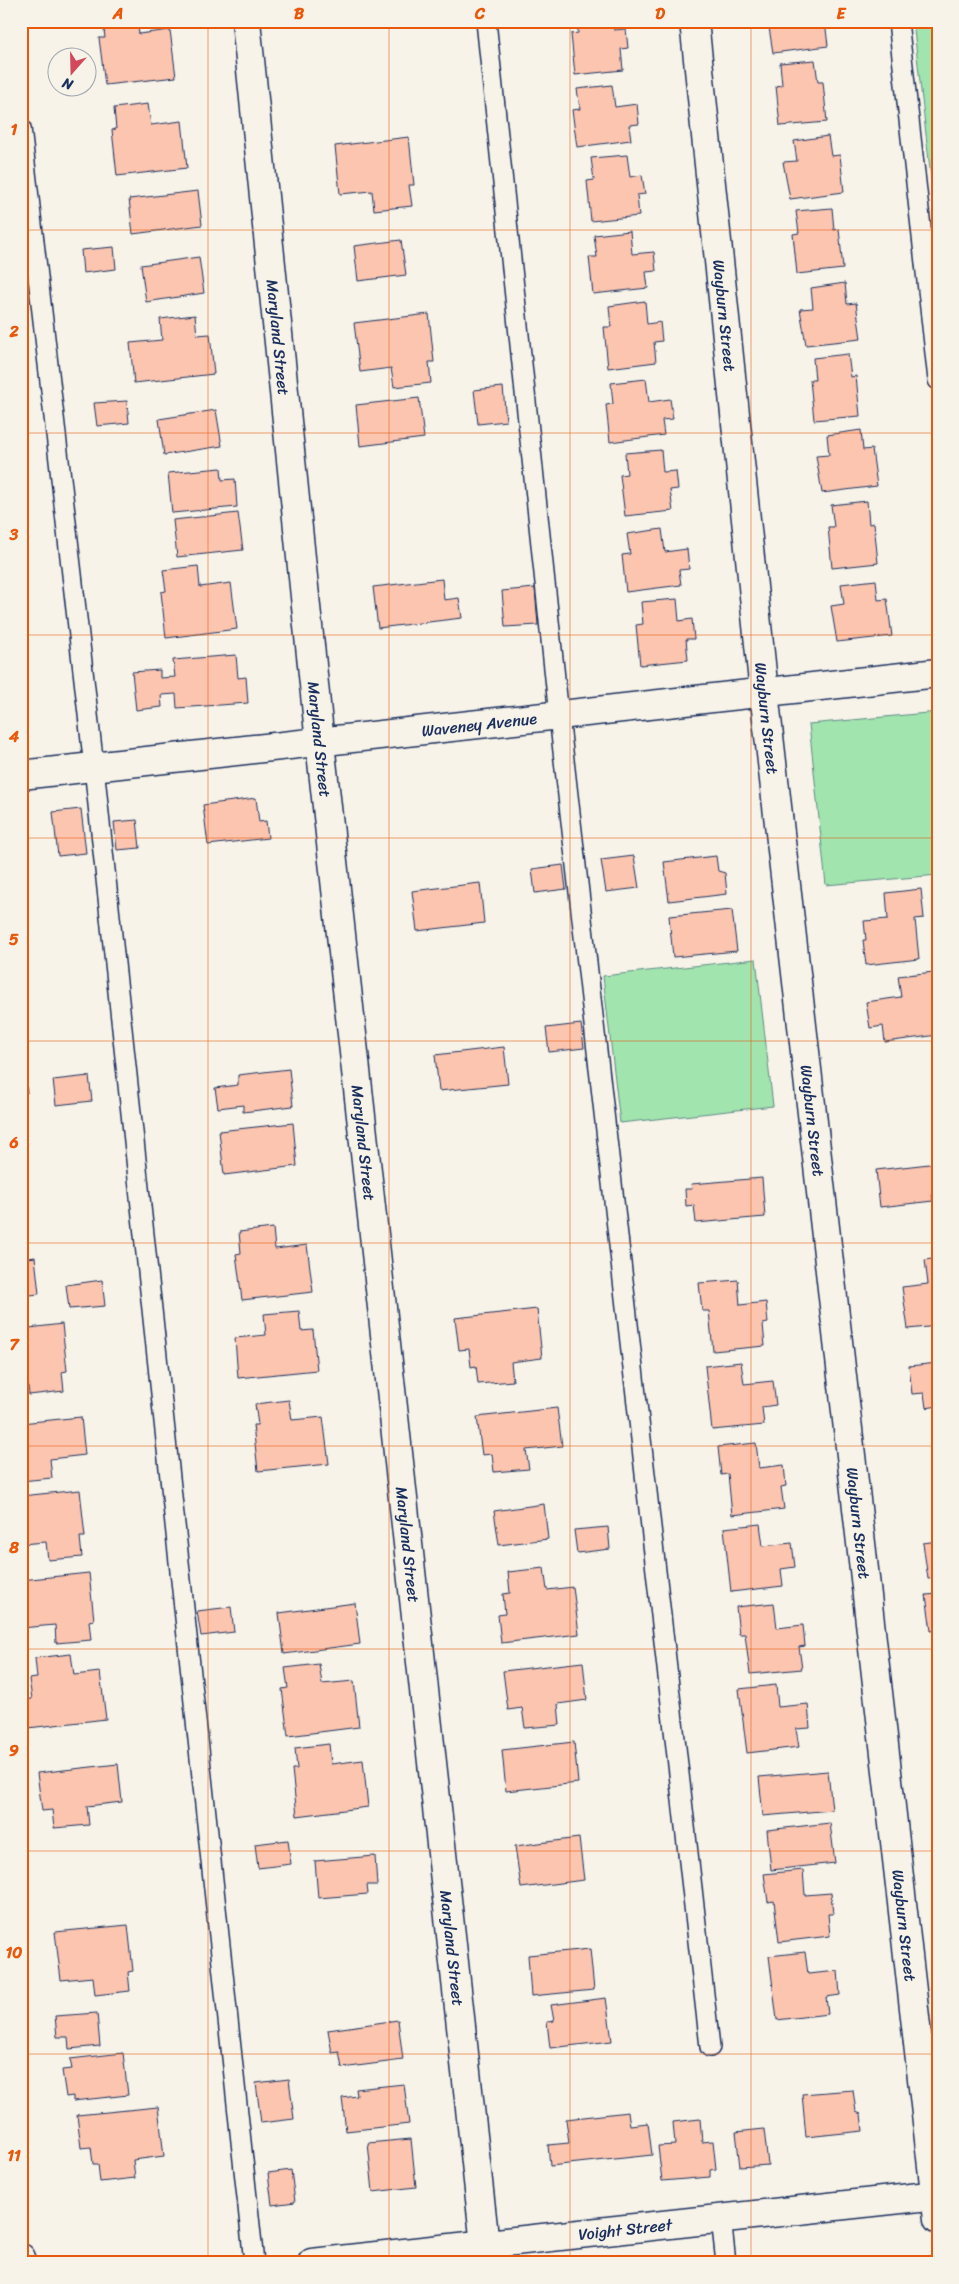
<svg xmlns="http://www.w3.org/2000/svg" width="959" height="2284" viewBox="0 0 959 2284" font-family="Sriracha,sans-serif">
  <rect width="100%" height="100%" fill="#f7f3e8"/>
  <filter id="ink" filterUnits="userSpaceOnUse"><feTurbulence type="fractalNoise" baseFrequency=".02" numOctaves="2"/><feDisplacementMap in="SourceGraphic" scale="10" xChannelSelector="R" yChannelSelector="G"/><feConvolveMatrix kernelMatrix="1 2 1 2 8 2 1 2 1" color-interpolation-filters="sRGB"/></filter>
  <g filter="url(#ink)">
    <path fill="#a2e4ae" stroke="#5e8a86" d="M913 21H938V239Z
      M938 712V875L826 885 809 724Z
      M756 959 773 1106 620 1123 603 976Z
      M717 2257 718 2263H660Z"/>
    <path fill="#fcc5af" stroke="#1b2f5e" d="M103 21H137L139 34 170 30 176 77 105 85 99 38H105Z
      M577 21H613L614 30 626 29 628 48 621 49 623 70 575 75 571 34 578 33Z
      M768 21H825L828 46 773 53Z
      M815 60 818 82H823L827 122 780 126 776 86 782 85 780 63Z
      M612 85 615 107 637 104 639 124 629 125 631 140 577 147 572 110 580 109 577 89Z
      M148 104 151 125 182 121 187 168 117 176 112 130 116 129 114 108Z
      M828 136 831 156 840 155 844 192 790 199 783 162 797 161 794 141Z
      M409 137 414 185H409L412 206 374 210 372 191 340 194 335 146Z
      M627 155 630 177 642 175 645 194 637 195 639 216 591 221 587 181 594 180 591 158Z
      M198 191 202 225 133 234 129 199Z
      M832 208 834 230 839 229 843 269 797 274 793 234 799 233 796 211Z
      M630 231 632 254 654 252 656 271 646 272 648 288 593 294 589 257H597L594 235Z
      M401 240 406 275 358 281 354 246Z
      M114 247 116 269 83 273 81 250Z
      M199 257 204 293 146 302 141 265Z
      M845 283 847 304 856 303 861 339 806 345 800 309 813 308 811 288Z
      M645 301 647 324 660 322 662 341 654 342 656 362 608 368 604 327H611L609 306Z
      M429 314 434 362H429L431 383 394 387 391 368 360 372 354 323Z
      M195 315 197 335 210 334 214 374 134 383 130 343 162 340 160 319Z
      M848 354 851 377 856 376 860 416 814 420 810 380H815L813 358Z
      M646 379 649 402 670 399 673 419 662 420 664 435 610 442 606 405 613 404 611 383Z
      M503 387 506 421 478 424 474 390Z
      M419 398 424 438 360 446 356 405Z
      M127 401 129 423 97 426 94 403Z
      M216 410 222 446 164 455 159 419Z
      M861 430 863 450 872 449 877 486 822 493 816 456 829 455 827 435Z
      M661 450 663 472 676 471 678 489 670 490 673 511 625 516 620 475 627 474 625 453Z
      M221 468 222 480 235 479 237 507 172 513 168 473Z
      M867 501 869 524 874 523 878 563 832 568 828 527H834L831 505Z
      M238 513 243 550 177 557 173 520Z
      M662 529 665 552 687 549 689 569 679 570 681 585 626 592 622 555 630 554 627 534Z
      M198 566 200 587 231 583 237 629 166 638 161 592 166 591 163 570Z
      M442 579 444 600 459 598 462 618 378 628 373 587Z
      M876 580 878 600 887 599 892 636 837 642 831 606 844 604 841 584Z
      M535 588 538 625 505 627 502 591Z
      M677 599 679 621 692 619 694 639H686L688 660 640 665 636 625 643 624 641 602Z
      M236 655 238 678 246 677 248 703 177 708 176 694 161 695 162 707 136 710 132 672 160 670V678L175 677 173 660Z
      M256 798 259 822 266 821 268 838 208 845 203 805Z
      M81 809 86 853 58 856 53 812Z
      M137 820 140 848 117 850 114 822Z
      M634 856 639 888 606 892 601 860Z
      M716 856 718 871 725 873 727 894 669 901 664 862Z
      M563 865 566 889 535 893 532 869Z
      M480 883 484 923 417 931 412 891Z
      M921 889 924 918 915 919 919 959 866 965 863 940H866L864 921 888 919 886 893Z
      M732 910 737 951 673 957 669 916Z
      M934 972 938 1001V1035L885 1042 883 1026 870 1028 866 1002 901 997 898 976Z
      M581 1024 584 1048 549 1052 546 1028Z
      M504 1047 508 1084 439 1091 435 1055Z
      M23 1056 27 1093H21V1057Z
      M289 1069 293 1106 243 1112V1105L218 1108 215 1088 238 1085V1075Z
      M89 1076 92 1101 56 1105 53 1080Z
      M293 1123 297 1166 224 1175 219 1131Z
      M938 1163V1192L932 1193 933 1201 880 1207 876 1170Z
      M762 1178 765 1217 696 1223 694 1205 686 1206 685 1189H692L691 1184Z
      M273 1228 275 1249 307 1245 313 1292 242 1300 236 1254 241 1253 239 1232Z
      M35 1257 39 1294 21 1296V1259Z
      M938 1258V1326L908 1329 902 1287 928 1284 925 1260Z
      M102 1280 105 1306 69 1309 66 1285Z
      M738 1280 740 1305 766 1302 768 1323 763 1324 765 1346 713 1351 709 1311H702L699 1283Z
      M537 1309 542 1358 511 1362 513 1381 478 1384 476 1366 471 1367 469 1349 459 1350 455 1318Z
      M299 1311 301 1331 313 1330 317 1370 238 1378 235 1338 266 1335 264 1314Z
      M62 1324 67 1371 62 1372 64 1391 29 1395 27 1376 21 1377V1329Z
      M741 1362 744 1384 773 1381 776 1405 762 1407 764 1425 712 1430 705 1366Z
      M938 1363V1406L926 1408 924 1393 912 1394 909 1366Z
      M289 1400 292 1420 323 1417 329 1464 258 1471 253 1425H258L255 1404Z
      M557 1408 562 1446 526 1450 529 1469 494 1472 492 1454 482 1455 477 1417Z
      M81 1417 85 1455 50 1459 52 1478 21 1481V1423Z
      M756 1443 759 1468 784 1465 786 1486 781 1487 784 1509 732 1515 728 1474 721 1475 718 1447Z
      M80 1490 85 1537H80L82 1557 48 1560 46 1542 21 1544V1496Z
      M544 1504 548 1539 499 1545 494 1511Z
      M760 1524 763 1546 792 1543 795 1567 781 1569 783 1586 731 1592 724 1528Z
      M608 1527 610 1549 577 1553 574 1530Z
      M938 1541V1578L928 1579 923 1543Z
      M544 1568 547 1590 573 1587 579 1634 501 1643 498 1615 505 1614 503 1594 510 1593 508 1572Z
      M89 1573 94 1620 89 1621 91 1640 56 1643 55 1625 21 1628V1580Z
      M938 1594V1630L931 1631 926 1595Z
      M355 1603 360 1644 284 1654 279 1613Z
      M774 1603 777 1628 803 1625 805 1646 799 1647 802 1669 750 1674 745 1634H739L736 1607Z
      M231 1607 234 1632 201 1636 197 1611Z
      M71 1654 74 1675 100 1672 106 1719 28 1728 25 1700 32 1699 29 1679 37 1678 35 1658Z
      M583 1662 587 1700 558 1704 560 1725 525 1728 522 1708 508 1710 503 1671Z
      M319 1664 322 1684 354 1681 359 1727 288 1736 282 1689 288 1688 285 1668Z
      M938 1666V1690H936L934 1667Z
      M776 1685 778 1707 808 1704 810 1728 796 1729 799 1747 747 1753 739 1689Z
      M574 1742 578 1783 506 1791 502 1750Z
      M329 1744 331 1764 363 1760 368 1807 297 1816 292 1769H297L295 1748Z
      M118 1764 122 1802 87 1806 89 1825 54 1828 52 1810 42 1811 37 1773Z
      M828 1771 832 1810 763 1816 759 1777Z
      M830 1823 835 1863 771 1870 767 1830Z
      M579 1838 584 1880 521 1888 515 1846Z
      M288 1840 291 1864 258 1868 255 1844Z
      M375 1856 377 1885H367L368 1894 318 1898 315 1861Z
      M803 1870 805 1895 831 1893 833 1914H828L830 1936 779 1942 774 1901 768 1902 764 1874Z
      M128 1925 133 1971 128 1972 130 1991 95 1995 93 1977 61 1980 55 1932Z
      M590 1949 594 1990 531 1996 528 1955Z
      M805 1952 808 1974 838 1971 840 1995 826 1997 828 2014 777 2020 769 1956Z
      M606 1998 612 2041 550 2048 547 2022 554 2021 551 2005Z
      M97 2013 100 2046 69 2049 68 2037H57L55 2016Z
      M398 2020 403 2060 342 2068 339 2052 332 2053 328 2030Z
      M123 2053 128 2095 73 2101V2096L66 2097 62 2070 72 2069 70 2059Z
      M289 2079 294 2119 261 2123 256 2083Z
      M404 2084 409 2124 346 2131 342 2098 357 2096 356 2089Z
      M853 2090 856 2112 861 2114 863 2131 806 2137 802 2094Z
      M158 2107 164 2156 133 2160 135 2178 100 2182 98 2164H93L91 2147 81 2148 77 2115Z
      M628 2112 630 2125 648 2123 652 2155 550 2166 548 2145 569 2143 566 2119Z
      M700 2119 702 2142 713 2141 716 2169 710 2170V2177L662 2181 658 2146 675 2145 673 2122Z
      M764 2129 768 2165 740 2167 736 2132Z
      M411 2139 416 2187 373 2192 368 2143Z
      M291 2170 295 2202 272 2205 268 2173Z
      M839 2258 840 2263H804V2262Z"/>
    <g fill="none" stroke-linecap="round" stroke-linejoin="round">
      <defs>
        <path id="service" d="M486 21 559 716 710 2047
          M898 21 938 380
          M21 128 94 767 254 2263
          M721 2218 726 2263"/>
        <g id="minor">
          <path id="s1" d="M246 21 320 743 487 2263"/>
          <path id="s2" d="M694 21 764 692 938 2219"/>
          <path id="s3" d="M21 775 938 673"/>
          <path d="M21 2258 22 2263"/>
          <path id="s4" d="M312 2263 938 2195"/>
        </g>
      </defs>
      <use href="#service" stroke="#1b2f5e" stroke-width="22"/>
      <use href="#minor" stroke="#1b2f5e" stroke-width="31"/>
      <use href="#service" stroke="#f7f3e8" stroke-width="19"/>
      <use href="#minor" stroke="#f7f3e8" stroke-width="28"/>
    </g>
  </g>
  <path fill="none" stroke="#e8590c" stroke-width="1" stroke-opacity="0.55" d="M208 21V2263M389 21V2263M570 21V2263M751 21V2263M21 230H938M21 433H938M21 635H938M21 838H938M21 1041H938M21 1243H938M21 1446H938M21 1649H938M21 1851H938M21 2054H938"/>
  <g text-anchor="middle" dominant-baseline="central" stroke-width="4" stroke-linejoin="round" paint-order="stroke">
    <g font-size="16" fill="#1b2f5e" stroke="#f7f3e8">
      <text stroke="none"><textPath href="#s2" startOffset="296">Wayburn Street</textPath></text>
      <text stroke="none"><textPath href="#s1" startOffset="318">Maryland Street</textPath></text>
      <text stroke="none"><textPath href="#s2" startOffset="701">Wayburn Street</textPath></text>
      <text stroke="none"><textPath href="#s3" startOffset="461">Waveney Avenue</textPath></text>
      <text stroke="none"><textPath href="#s1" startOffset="722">Maryland Street</textPath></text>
      <text stroke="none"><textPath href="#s2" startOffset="1106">Wayburn Street</textPath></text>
      <text stroke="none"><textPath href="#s1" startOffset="1128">Maryland Street</textPath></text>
      <text stroke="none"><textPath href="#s2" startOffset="1511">Wayburn Street</textPath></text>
      <text stroke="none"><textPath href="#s1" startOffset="1532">Maryland Street</textPath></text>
      <text stroke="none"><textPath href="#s2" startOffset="1916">Wayburn Street</textPath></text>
      <text stroke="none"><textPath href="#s1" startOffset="1938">Maryland Street</textPath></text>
      <text stroke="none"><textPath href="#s4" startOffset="315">Voight Street</textPath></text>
    </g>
  </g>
  <rect width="959" height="2284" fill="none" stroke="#f7f3e8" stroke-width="55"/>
  <g transform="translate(72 72) rotate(200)"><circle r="24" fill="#f7f3e8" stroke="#9fa5b1"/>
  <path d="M0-4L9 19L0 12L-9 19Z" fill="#d1495b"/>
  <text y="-8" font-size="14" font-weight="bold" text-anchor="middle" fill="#1b2f5e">N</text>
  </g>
  <rect x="28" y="28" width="904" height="2228" fill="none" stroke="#e8590c" stroke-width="2"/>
  <g font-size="16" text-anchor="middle" font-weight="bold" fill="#e8590c">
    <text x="118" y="19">A</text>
    <text x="299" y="19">B</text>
    <text x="480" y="19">C</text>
    <text x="660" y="19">D</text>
    <text x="841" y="19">E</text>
    <text x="14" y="135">1</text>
    <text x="14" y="337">2</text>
    <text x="14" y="540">3</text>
    <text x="14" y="742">4</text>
    <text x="14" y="945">5</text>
    <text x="14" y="1148">6</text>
    <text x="14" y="1350">7</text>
    <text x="14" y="1553">8</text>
    <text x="14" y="1756">9</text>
    <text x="14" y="1958">10</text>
    <text x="14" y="2161">11</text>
  </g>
</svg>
